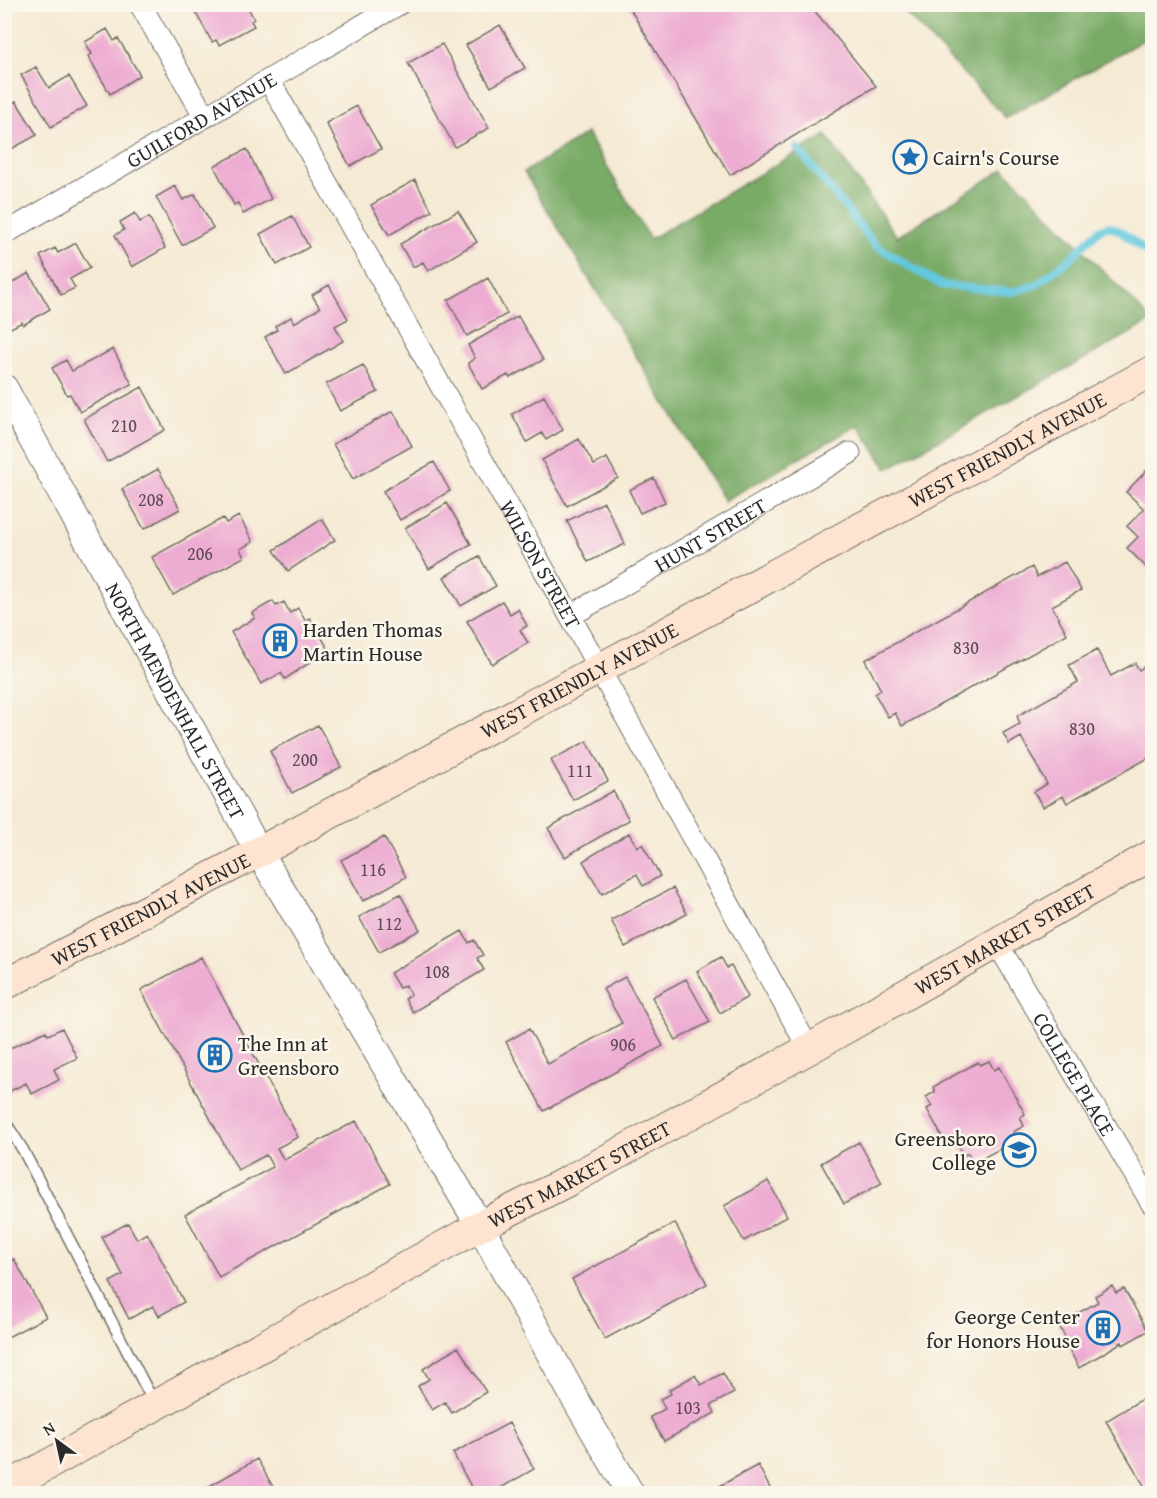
<svg xmlns="http://www.w3.org/2000/svg" width="1157" height="1498" viewBox="0 0 1157 1498" font-family="'Gentium Book Plus',serif">
  <rect width="100%" height="100%" fill="#fbf7ec"/>
  <filter id="ink" filterUnits="userSpaceOnUse"><feTurbulence type="fractalNoise" baseFrequency=".0167" numOctaves="2"/><feDisplacementMap in="SourceGraphic" scale="12" xChannelSelector="R" yChannelSelector="G"/><feConvolveMatrix kernelMatrix="1 2 1 2 8 2 1 2 1" color-interpolation-filters="sRGB"/></filter>
  <filter id="wash" filterUnits="userSpaceOnUse"><feTurbulence type="fractalNoise" baseFrequency=".008" numOctaves="4" result="noise"/><feDisplacementMap in="SourceGraphic" scale="24" xChannelSelector="R" yChannelSelector="G"/><feGaussianBlur stdDeviation="1.35" result="paint"/><feColorMatrix in="noise" values="0 0 0 0 0 0 0 0 0 0 0 0 0 0 0 0 0 1.4 0 .05"/><feComposite in="paint" operator="in"/></filter>
  <g filter="url(#wash)">
    <rect width="100%" height="100%" fill="#f5ead4"/>
    <path fill="#79aa66" stroke="#526a48" stroke-width="1.5" d="M898 5H1152V35L1006 118Z
      M587 133 650 239 826 135 897 237 1004 169 1152 321 887 469 858 425 724 501 524 172Z"/>
    <g fill="none" stroke-linecap="round" stroke-linejoin="round">
      <path stroke="#62c8df" stroke-width="8" d="M797 148 875 245 941 285 1012 292 1036 285 1071 258 1099 230 1108 226 1120 231 1152 256"/>
    </g>
    <g id="blocks">
      <path fill="#edacd2" d="M191 4H246L254 19 251 21 254 26 219 45 216 40 212 42Z
        M627 4H809L876 86 730 175Z
        M500 25 525 68 491 87 466 45Z
        M107 29 114 41 118 38 140 75 110 94 88 56 92 54 85 42Z
        M442 44 489 128 455 147 408 63Z
        M36 67 49 88 69 76 87 106 51 127 21 75Z
        M16 101 37 135 4 153V108Z
        M357 106 381 149 350 166 326 123Z
        M247 149 271 199 243 214 238 203 234 205 214 166Z
        M415 180 432 211 389 235 371 205Z
        M175 186 183 200 195 194 213 228 182 245 156 197Z
        M458 211 477 242 428 271 423 262 413 267 400 244Z
        M135 213 140 222 149 217 165 248 132 267 115 235 124 230 120 222Z
        M292 216 309 247 277 265 260 234Z
        M76 243 90 268 70 279 75 288 61 295 40 256 55 248 58 253Z
        M29 273 50 309 23 325 22 322 7 330 4 326V281L7 286Z
        M488 278 507 314 467 336 448 300Z
        M329 285 348 319 335 326 343 341 286 374 265 337 277 330 275 326 291 317 294 323 320 308 312 295Z
        M518 316 543 360 510 378 508 375 482 389 468 363 475 358 468 345Z
        M113 349 132 384 80 412 70 394 67 395 52 368 66 360 72 371Z
        M363 365 378 392 340 411 326 384Z
        M142 387 165 430 107 462 84 419Z
        M544 396 563 430 546 440 542 433 527 442 512 414Z
        M393 411 412 446 353 479 333 444Z
        M579 439 594 465 607 458 618 478 567 506 542 460Z
        M434 462 450 491 400 520 383 491Z
        M1152 465V573L1127 548 1138 537 1127 526 1144 509 1126 492Z
        M158 469 180 509 144 529 122 489Z
        M654 478 665 502 640 513 629 490Z
        M604 502 625 544 588 562 567 521Z
        M447 503 471 544 429 569 405 528Z
        M239 516 253 542 240 549 244 557 173 595 152 557 223 518 226 523Z
        M322 519 335 540 288 571 274 550Z
        M479 556 496 586 461 606 444 577Z
        M1065 562 1081 590 1052 606 1067 634 902 726 895 713 888 717 875 694 881 690 865 660 1032 567 1037 577Z
        M273 601 276 606 284 602 290 613 298 608 305 620 310 618 329 650 285 679 281 673 261 684 231 632 255 618 252 613Z
        M502 601 510 614 518 609 527 626 520 630 528 643 492 664 467 621Z
        M1097 650 1111 676 1135 663 1139 670 1152 662V742L1151 743 1152 756 1067 803 1063 796 1043 807 1034 792 1047 784 1021 737 1009 744 1003 733 1020 724 1017 716 1078 682 1069 665Z
        M318 725 341 767 292 793 270 751Z
        M587 741 608 781 573 800 551 760Z
        M613 791 629 820 565 857 548 828Z
        M629 833 637 847 642 844 660 876 643 886 637 874 602 894 583 861Z
        M384 837 406 877 363 901 341 860Z
        M673 888 687 914 625 947 611 920Z
        M400 894 420 930 379 952 359 917Z
        M462 931 469 943 474 940 483 955 477 958 484 970 413 1012 405 999 411 995 406 985 399 988 390 973Z
        M201 957 298 1137 277 1148 284 1160 356 1121 390 1184 219 1277 185 1214 273 1167 266 1155 238 1170 141 990Z
        M721 957 727 968 731 966 748 997 720 1013 697 971Z
        M625 977 663 1046 544 1111 506 1042 529 1029 548 1064 622 1023 603 989Z
        M686 979 710 1022 676 1040 652 997Z
        M62 1028 77 1058 54 1069 59 1080 32 1094 26 1083 4 1094V1051L46 1031 48 1035Z
        M989 1061 994 1070 999 1067 1025 1114 1020 1117 1024 1126 1013 1132 1017 1140 973 1163 968 1153 964 1155 954 1137 945 1142 927 1109 932 1106 926 1097 935 1092 933 1087 978 1062 980 1065Z
        M859 1142 882 1183 844 1204 821 1163Z
        M768 1181 787 1216 744 1241 724 1206Z
        M128 1223 137 1239 147 1233 184 1302 159 1316 153 1306 129 1319 110 1282 123 1275 102 1237Z
        M675 1223 707 1284 605 1339 572 1279Z
        M14 1259 46 1317 4 1339V1265Z
        M1112 1286 1116 1293 1124 1289 1148 1331 1123 1345 1122 1342 1079 1368 1070 1351 1072 1350 1058 1324 1098 1302 1095 1296Z
        M458 1347 486 1392 452 1413 445 1402 432 1410 418 1386 429 1379 423 1369Z
        M723 1373 734 1393 711 1405 715 1413 664 1441 650 1417 665 1409 660 1399 671 1394 669 1390 695 1375 701 1385Z
        M1152 1393V1494H1149L1106 1421Z
        M509 1423 534 1469 490 1494H475L453 1453Z
        M257 1459 277 1494H209L206 1488Z
        M758 1465 773 1494H705Z"/>
    </g>
  </g>
  <g filter="url(#ink)">
    <use href="#blocks" fill-opacity="0" stroke="#726e66" stroke-width="1.5"/>
    <g fill="none" stroke-linecap="round" stroke-linejoin="round">
      <defs>
        <path id="service" d="M4 1120 23 1150 154 1403"/>
        <g id="minor">
          <path d="M140 4 205 117"/>
          <path id="s1" d="M269 80 570 616 809 1049"/>
          <path id="s2" d="M4 234 399 4"/>
          <path id="s3" d="M570 616 850 453"/>
          <path id="s4" d="M997 943 1152 1204"/>
        </g>
        <g id="tertiary">
          <path id="s5" d="M4 388 259 852 480 1226 574 1397 631 1494"/>
        </g>
        <g id="secondary">
          <path id="s6" d="M4 985 259 852 1152 371"/>
          <path id="s7" d="M4 1489 480 1226 570 1180 809 1049 1152 855"/>
        </g>
      </defs>
      <use href="#service" stroke="#726e66" stroke-width="13"/>
      <use href="#minor" stroke="#726e66" stroke-width="23"/>
      <use href="#tertiary" stroke="#726e66" stroke-width="29"/>
      <use href="#secondary" stroke="#726e66" stroke-width="32"/>
      <use href="#service" stroke="#fff" stroke-width="10"/>
      <use href="#minor" stroke="#fff" stroke-width="21"/>
      <use href="#tertiary" stroke="#fff" stroke-width="27"/>
      <use href="#secondary" stroke="#fde4d1" stroke-width="30"/>
    </g>
  </g>
  <defs>
    <symbol id="sight-ring" viewBox="-11 -11 22 22"><circle r="9.5" fill="#fbf7ec" stroke="#1f6fb2" stroke-width="1.5"/><path d="M0-6L1.8-2.2L6-1.7L2.9 1.2L3.7 5.4L0 3.3L-3.7 5.4L-2.9 1.2L-6-1.7L-1.8-2.2Z" fill="#1f6fb2"/></symbol>
    <symbol id="building-ring" viewBox="-11 -11 22 22"><circle r="9.5" fill="#fbf7ec" stroke="#1f6fb2" stroke-width="1.5"/><path d="M-4-6H4V6H1V3H-1V6H-4ZM-2.5-4.3h1.7v1.8h-1.7ZM.8-4.3h1.7v1.8H.8ZM-2.5-1h1.7V.8h-1.7ZM.8-1h1.7V.8H.8Z" fill="#1f6fb2"/></symbol>
    <symbol id="university-ring" viewBox="-11 -11 22 22"><circle r="9.5" fill="#fbf7ec" stroke="#1f6fb2" stroke-width="1.5"/><path d="M0-5L7-2L0 1L-7-2ZM-4 1L0 2.5L4 1V4Q0 6-4 4Z" fill="#1f6fb2"/></symbol>
  </defs>
  <g fill-rule="evenodd">
    <use href="#sight-ring" x="891" y="138" width="38" height="38"/>
    <use href="#building-ring" x="261" y="622" width="38" height="38"/>
    <use href="#building-ring" x="196" y="1036" width="38" height="38"/>
    <use href="#university-ring" x="1000" y="1131" width="38" height="38"/>
    <use href="#building-ring" x="1084" y="1309" width="38" height="38"/>
  </g>
  <g text-anchor="middle" dominant-baseline="central" stroke-width="5" stroke-linejoin="round" paint-order="stroke">
    <g font-size="18" fill="#5c4b55">
      <text x="124" y="425">210</text>
      <text x="151" y="499">208</text>
      <text x="200" y="553">206</text>
      <text x="966" y="647">830</text>
      <text x="1082" y="728">830</text>
      <text x="305" y="759">200</text>
      <text x="580" y="770">111</text>
      <text x="373" y="869">116</text>
      <text x="389" y="923">112</text>
      <text x="437" y="971">108</text>
      <text x="623" y="1044">906</text>
      <text x="688" y="1407">103</text>
    </g>
    <g font-size="21" fill="#2b2b2b" stroke="#fbf7ec">
      <text stroke="none"><textPath href="#s2" startOffset="228">GUILFORD AVENUE</textPath></text>
      <text stroke="none"><textPath href="#s6" startOffset="1137">WEST FRIENDLY AVENUE</textPath></text>
      <text stroke="none"><textPath href="#s3" startOffset="162">HUNT STREET</textPath></text>
      <text stroke="none"><textPath href="#s1" startOffset="555">WILSON STREET</textPath></text>
      <text stroke="none"><textPath href="#s6" startOffset="651">WEST FRIENDLY AVENUE</textPath></text>
      <text stroke="none"><textPath href="#s5" startOffset="357">NORTH MENDENHALL STREET</textPath></text>
      <text stroke="none"><textPath href="#s6" startOffset="165">WEST FRIENDLY AVENUE</textPath></text>
      <text stroke="none"><textPath href="#s7" startOffset="1142">WEST MARKET STREET</textPath></text>
      <text stroke="none"><textPath href="#s4" startOffset="152">COLLEGE PLACE</textPath></text>
      <text stroke="none"><textPath href="#s7" startOffset="656">WEST MARKET STREET</textPath></text>
    </g>
    <g font-size="21" fill="#2b2b2b" stroke="#fbf7ec" text-anchor="start">
      <text x="933" y="157">Cairn's Course</text>
      <text x="303" y="629">Harden Thomas<tspan x="303" dy="24">Martin House</tspan></text>
      <text x="238" y="1043">The Inn at<tspan x="238" dy="24">Greensboro</tspan></text>
      <text x="996" y="1138" text-anchor="end">Greensboro<tspan x="996" dy="24">College</tspan></text>
      <text x="1080" y="1316" text-anchor="end">George Center<tspan x="1080" dy="24">for Honors House</tspan></text>
    </g>
  </g>
  <rect width="1157" height="1498" fill="none" stroke="#fbf7ec" stroke-width="24"/>
  <g transform="translate(57 1441) rotate(327)" stroke="#fbf7ec" stroke-width="4.5" paint-order="stroke">
  <path d="M0-4.5L10 22L0 15L-10 22Z" fill="#2b2b2b"/>
  <text y="-9" font-size="16" font-weight="bold" text-anchor="middle" fill="#2b2b2b">N</text>
  </g>
</svg>
